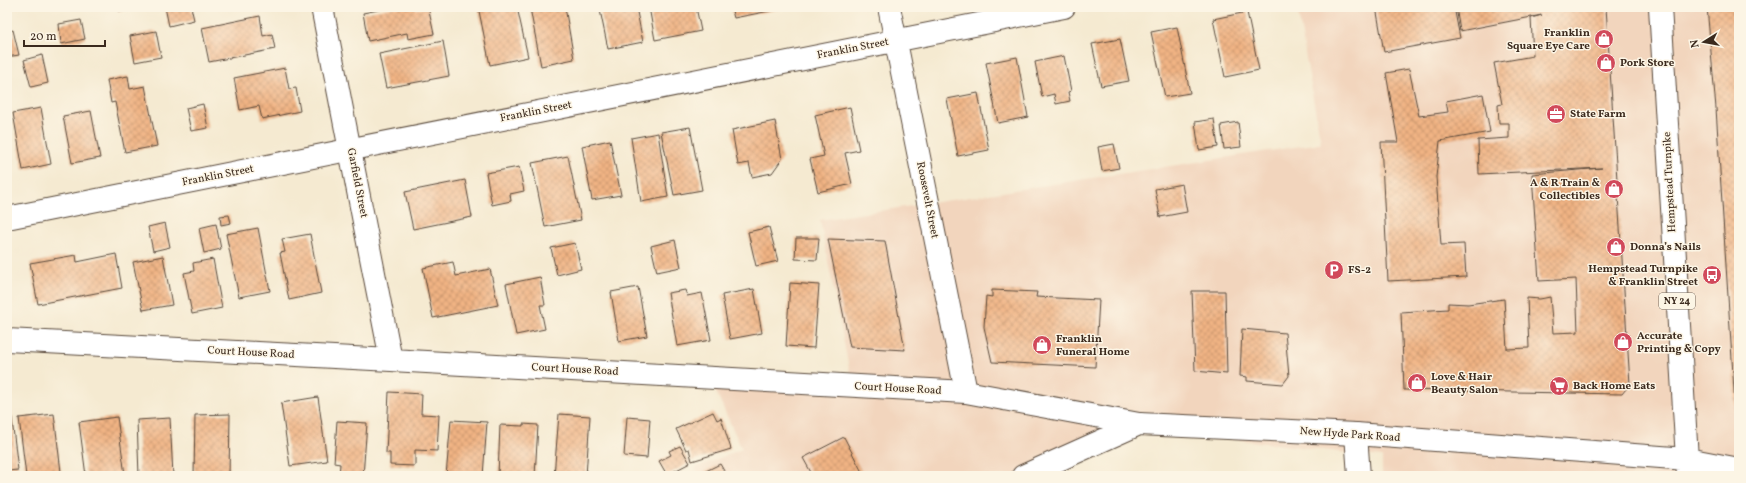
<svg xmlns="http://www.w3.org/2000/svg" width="1746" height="483" viewBox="0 0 1746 483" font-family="Vollkorn,serif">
  <defs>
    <pattern id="building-cross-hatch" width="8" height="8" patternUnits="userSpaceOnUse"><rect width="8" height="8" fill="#f1b484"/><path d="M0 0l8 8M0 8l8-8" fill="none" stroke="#c4936b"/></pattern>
  </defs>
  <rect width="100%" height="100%" fill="#fcf5e5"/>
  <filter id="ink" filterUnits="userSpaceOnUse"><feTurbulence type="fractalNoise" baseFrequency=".025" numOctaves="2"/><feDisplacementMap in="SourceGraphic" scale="8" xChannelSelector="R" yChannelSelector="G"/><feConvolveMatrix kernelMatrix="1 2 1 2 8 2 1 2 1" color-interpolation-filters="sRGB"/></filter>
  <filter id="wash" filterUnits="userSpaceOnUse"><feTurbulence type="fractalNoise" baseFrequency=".012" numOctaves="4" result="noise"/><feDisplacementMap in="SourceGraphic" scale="16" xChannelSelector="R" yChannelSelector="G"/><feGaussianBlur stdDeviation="0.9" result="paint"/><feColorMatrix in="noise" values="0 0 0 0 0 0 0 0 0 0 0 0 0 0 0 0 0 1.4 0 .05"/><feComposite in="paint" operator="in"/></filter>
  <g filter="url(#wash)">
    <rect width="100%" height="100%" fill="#f5ead1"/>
    <path fill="#f2d5bd" d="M1297 7H1739V476H1382V457L1126 426 1013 476H699L695 468 742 449 706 370 851 378 820 220 1321 143Z"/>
    <g id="blocks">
      <path fill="url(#building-cross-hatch)" d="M118 7H134V8L119 11Z
        M165 7H191L194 20 169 26Z
        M394 7H414L415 9 428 7 434 34 408 39 407 33 368 41 363 13Z
        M496 7H517L528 57 490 65 479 11Z
        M535 7H565L574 59 541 66 530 8Z
        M612 7H636L643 42 608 49 600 10Z
        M649 7H696L701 31 655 40Z
        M731 7H785V8L734 18Z
        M1376 7H1454L1460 38 1384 52Z
        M1456 7H1606L1630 384 1622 394 1404 390 1401 312 1448 309V303L1468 304 1504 299 1507 349 1529 348 1527 298 1540 299 1550 297 1553 333 1578 332 1576 279 1539 281 1532 174 1602 168 1479 174 1478 140 1509 138V123H1499L1498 105 1502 104 1494 63 1533 56 1531 18 1542 15 1460 31Z
        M1707 7H1739V425L1736 422 1716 108Z
        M1247 12 1259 70 1225 77 1213 19Z
        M260 16 263 36 272 34 275 49 209 62 202 28Z
        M81 20 85 39 61 44 59 24Z
        M1177 27 1190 93 1165 97 1151 32Z
        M13 30 19 55 7 57V32Z
        M156 31 161 57 135 62 130 36Z
        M1120 39 1129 81 1101 86 1092 44Z
        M443 41 449 76 386 88 379 54Z
        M42 55 48 83 31 87 24 60Z
        M1064 56 1071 91 1068 92 1070 101 1056 104 1054 94 1042 97 1035 62Z
        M1017 57 1028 117 998 123 986 63Z
        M285 68 289 89 296 88 300 111 262 119 259 106 240 110 234 78Z
        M1409 69 1419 116 1448 112 1446 101 1483 94 1490 132 1440 141 1436 177 1441 245 1464 244 1466 277 1388 281 1381 142H1398L1386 73Z
        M128 76 130 89 145 86 157 146 125 152 115 102 111 103 107 80Z
        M978 93 989 150 958 156 947 99Z
        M203 104 208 128 191 131 186 108Z
        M850 107 859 150 845 153 852 184 818 192 810 159 824 156 815 115Z
        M41 108 51 164 23 170 13 113Z
        M91 111 100 158 72 163 63 116Z
        M1214 119 1218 147 1199 150 1195 122Z
        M775 121 782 159 772 173 752 177 749 163 738 165 732 130Z
        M1238 122 1241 147 1224 149 1221 125Z
        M690 127 702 190 674 195 661 132Z
        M658 133 668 197 641 202 631 138Z
        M610 140 621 195 592 200 582 146Z
        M1114 144 1119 168 1102 171 1098 147Z
        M568 156 581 220 545 227 532 163Z
        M519 167 524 191 510 194 511 201 492 205 486 173Z
        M465 180 472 217 413 229 405 192Z
        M1182 184 1187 212 1160 217 1155 189Z
        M229 215 231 223 221 225 220 216Z
        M165 223 170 247 153 251 148 227Z
        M216 224 221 249 204 253 199 228Z
        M769 227 778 261 756 266 748 232Z
        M258 228 270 291 239 297 226 234Z
        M310 234 321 293 289 300 280 253 285 252 282 239Z
        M796 238H819L817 260 795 259Z
        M828 239 885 241 905 350 850 347Z
        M675 240 681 267 657 272 651 246Z
        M575 243 581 269 557 275 551 248Z
        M116 254 122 288 38 304 30 263 76 255 77 262Z
        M163 256 172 305 143 310 133 262Z
        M213 259 222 308 192 314 184 273 194 271 193 263Z
        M453 262 456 276 490 269 498 305 433 318 423 268Z
        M540 277 545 305H540L545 329 516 335 506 284Z
        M790 283 819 285 814 348 786 346Z
        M638 287 647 336 619 341 611 292Z
        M754 289 762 333 730 339 722 295Z
        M685 290 687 296 702 293 711 340 677 346 668 293Z
        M992 290 1037 292 1036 297 1099 300 1095 367 992 362 984 327 986 296 992 297Z
        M1192 291H1225L1227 374 1195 371Z
        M1242 329 1285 333 1289 376 1283 384 1247 381V377L1240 376Z
        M389 392 422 394 421 414 439 415 437 451 415 450V466L390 465V453H386Z
        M318 397 327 461 290 466 281 403Z
        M11 411 18 470 7 471V412Z
        M713 412 717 420 721 418 731 449 692 461 689 449 686 450 676 429Z
        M54 414 61 472 26 476 19 418Z
        M230 414 229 476H194L195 415Z
        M559 414 590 416 586 476H554Z
        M117 417 125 475 86 476 79 422Z
        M627 417 650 419 647 458 624 456Z
        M170 418 173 476H139L137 420Z
        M451 420 487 422 483 476H446Z
        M337 421 367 423 363 476H339L340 464 334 463Z
        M523 424 538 425 535 476H498L500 425 523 426Z
        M844 437 864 476H813L803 458Z
        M680 446 690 463 667 475 659 461 671 455 669 451Z
        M720 464 727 476H701L700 474Z
        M694 471 697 476H683Z"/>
    </g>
  </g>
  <g filter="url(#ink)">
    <use href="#blocks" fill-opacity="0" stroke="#574739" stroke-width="1"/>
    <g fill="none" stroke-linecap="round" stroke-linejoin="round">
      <defs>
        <path id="minor" d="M322 7 391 360
          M889 7 966 392
          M7 218 1064 7
          M7 340 391 360 966 392 1139 424
          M1356 434 1359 476"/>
        <path id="major" d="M1660 7 1688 476
          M1023 476 1139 424 1356 434 1687 459 1739 469"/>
      </defs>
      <use href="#minor" stroke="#574739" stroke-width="24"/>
      <use href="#major" stroke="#574739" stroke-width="24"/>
      <use href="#minor" stroke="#fff" stroke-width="22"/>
      <use href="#major" stroke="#fff" stroke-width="22"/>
    </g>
  </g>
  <defs>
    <symbol id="shop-disc" viewBox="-11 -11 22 22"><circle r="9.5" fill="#d1495b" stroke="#fcf5e5"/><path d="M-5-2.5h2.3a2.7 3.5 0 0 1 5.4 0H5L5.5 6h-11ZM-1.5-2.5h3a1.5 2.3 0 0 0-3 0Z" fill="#fff"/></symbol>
    <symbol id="office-disc" viewBox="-11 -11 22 22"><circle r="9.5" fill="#d1495b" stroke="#fcf5e5"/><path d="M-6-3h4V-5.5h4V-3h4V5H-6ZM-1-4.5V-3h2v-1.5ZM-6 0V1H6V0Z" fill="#fff"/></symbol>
    <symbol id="parking-disc" viewBox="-11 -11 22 22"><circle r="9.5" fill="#d1495b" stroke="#fcf5e5"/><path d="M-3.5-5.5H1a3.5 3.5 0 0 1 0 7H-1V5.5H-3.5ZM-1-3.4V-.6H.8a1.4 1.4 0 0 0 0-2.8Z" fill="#fff"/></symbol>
    <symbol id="bus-disc" viewBox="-11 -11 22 22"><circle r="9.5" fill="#d1495b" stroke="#fcf5e5"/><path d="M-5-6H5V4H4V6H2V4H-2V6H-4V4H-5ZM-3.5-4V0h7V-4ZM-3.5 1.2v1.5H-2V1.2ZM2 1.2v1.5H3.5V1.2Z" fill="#fff"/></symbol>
    <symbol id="supermarket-disc" viewBox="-11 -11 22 22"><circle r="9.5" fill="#d1495b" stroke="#fcf5e5"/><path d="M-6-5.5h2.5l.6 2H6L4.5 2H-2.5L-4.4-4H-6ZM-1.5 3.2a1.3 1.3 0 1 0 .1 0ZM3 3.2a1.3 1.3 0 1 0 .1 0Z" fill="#fff"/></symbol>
  </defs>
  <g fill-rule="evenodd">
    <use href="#shop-disc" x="1593" y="28" width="22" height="22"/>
    <use href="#shop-disc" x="1595" y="52" width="22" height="22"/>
    <use href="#office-disc" x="1545" y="103" width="22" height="22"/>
    <use href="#shop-disc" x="1603" y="178" width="22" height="22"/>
    <use href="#shop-disc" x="1605" y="236" width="22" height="22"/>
    <use href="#parking-disc" x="1323" y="259" width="22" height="22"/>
    <use href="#bus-disc" x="1701" y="264" width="22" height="22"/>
    <use href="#shop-disc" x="1612" y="331" width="22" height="22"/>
    <use href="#shop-disc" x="1031" y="334" width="22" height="22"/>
    <use href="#shop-disc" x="1406" y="372" width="22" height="22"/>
    <use href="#supermarket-disc" x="1548" y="375" width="22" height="22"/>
  </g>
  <g text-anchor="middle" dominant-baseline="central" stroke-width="3" stroke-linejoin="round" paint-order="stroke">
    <rect fill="#fcf5e5" stroke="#75675a" stroke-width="1" x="1659" y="293" width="36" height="16" rx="3"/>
    <g font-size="10" font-weight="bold" fill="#3b2a1e">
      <text x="1677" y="301">NY 24</text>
    </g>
    <g font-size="11" font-weight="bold" fill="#3b2a1e" stroke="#fcf5e5" text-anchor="start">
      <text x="1590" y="33" text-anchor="end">Franklin<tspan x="1590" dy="13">Square Eye Care</tspan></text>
      <text x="1620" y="63">Pork Store</text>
      <text x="1570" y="114">State Farm</text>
      <text x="1600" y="183" text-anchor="end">A &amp; R Train &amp;<tspan x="1600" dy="13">Collectibles</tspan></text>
      <text x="1630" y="247">Donna’s Nails</text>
      <text x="1698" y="269" text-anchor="end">Hempstead Turnpike<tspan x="1698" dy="13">&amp; Franklin Street</tspan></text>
      <text x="1348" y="270">FS-2</text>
      <text x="1637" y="336">Accurate<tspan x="1637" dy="13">Printing &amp; Copy</tspan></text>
      <text x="1056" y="339">Franklin<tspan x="1056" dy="13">Funeral Home</tspan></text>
      <text x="1431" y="377">Love &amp; Hair<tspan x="1431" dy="13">Beauty Salon</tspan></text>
      <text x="1573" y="386">Back Home Eats</text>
    </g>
    <g font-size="11" fill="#3b2a1e" stroke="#fcf5e5">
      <text transform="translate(853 49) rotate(-11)">Franklin Street</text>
      <text transform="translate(536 112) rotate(-11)">Franklin Street</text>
      <text transform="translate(218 176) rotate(-11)">Franklin Street</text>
      <text transform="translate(1670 182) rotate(-93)">Hempstead Turnpike</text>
      <text transform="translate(357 183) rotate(79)">Garfield Street</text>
      <text transform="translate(927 200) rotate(79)">Roosevelt Street</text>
      <text transform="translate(251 353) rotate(3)">Court House Road</text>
      <text transform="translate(575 370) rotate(3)">Court House Road</text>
      <text transform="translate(898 389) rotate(3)">Court House Road</text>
      <text transform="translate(1350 435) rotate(4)">New Hyde Park Road</text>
    </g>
  </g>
  <rect width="1746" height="483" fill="none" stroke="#fcf5e5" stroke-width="24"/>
  <g transform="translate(1704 42) rotate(259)" stroke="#fcf5e5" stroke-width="3" paint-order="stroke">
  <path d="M0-3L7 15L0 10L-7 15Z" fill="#3b2a1e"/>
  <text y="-6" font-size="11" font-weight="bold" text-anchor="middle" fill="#3b2a1e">N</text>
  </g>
  <path d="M24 40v6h81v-6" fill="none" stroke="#3b2a1e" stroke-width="2"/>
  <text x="30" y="40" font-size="12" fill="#3b2a1e" stroke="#fcf5e5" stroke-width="3" paint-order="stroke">20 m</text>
</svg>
